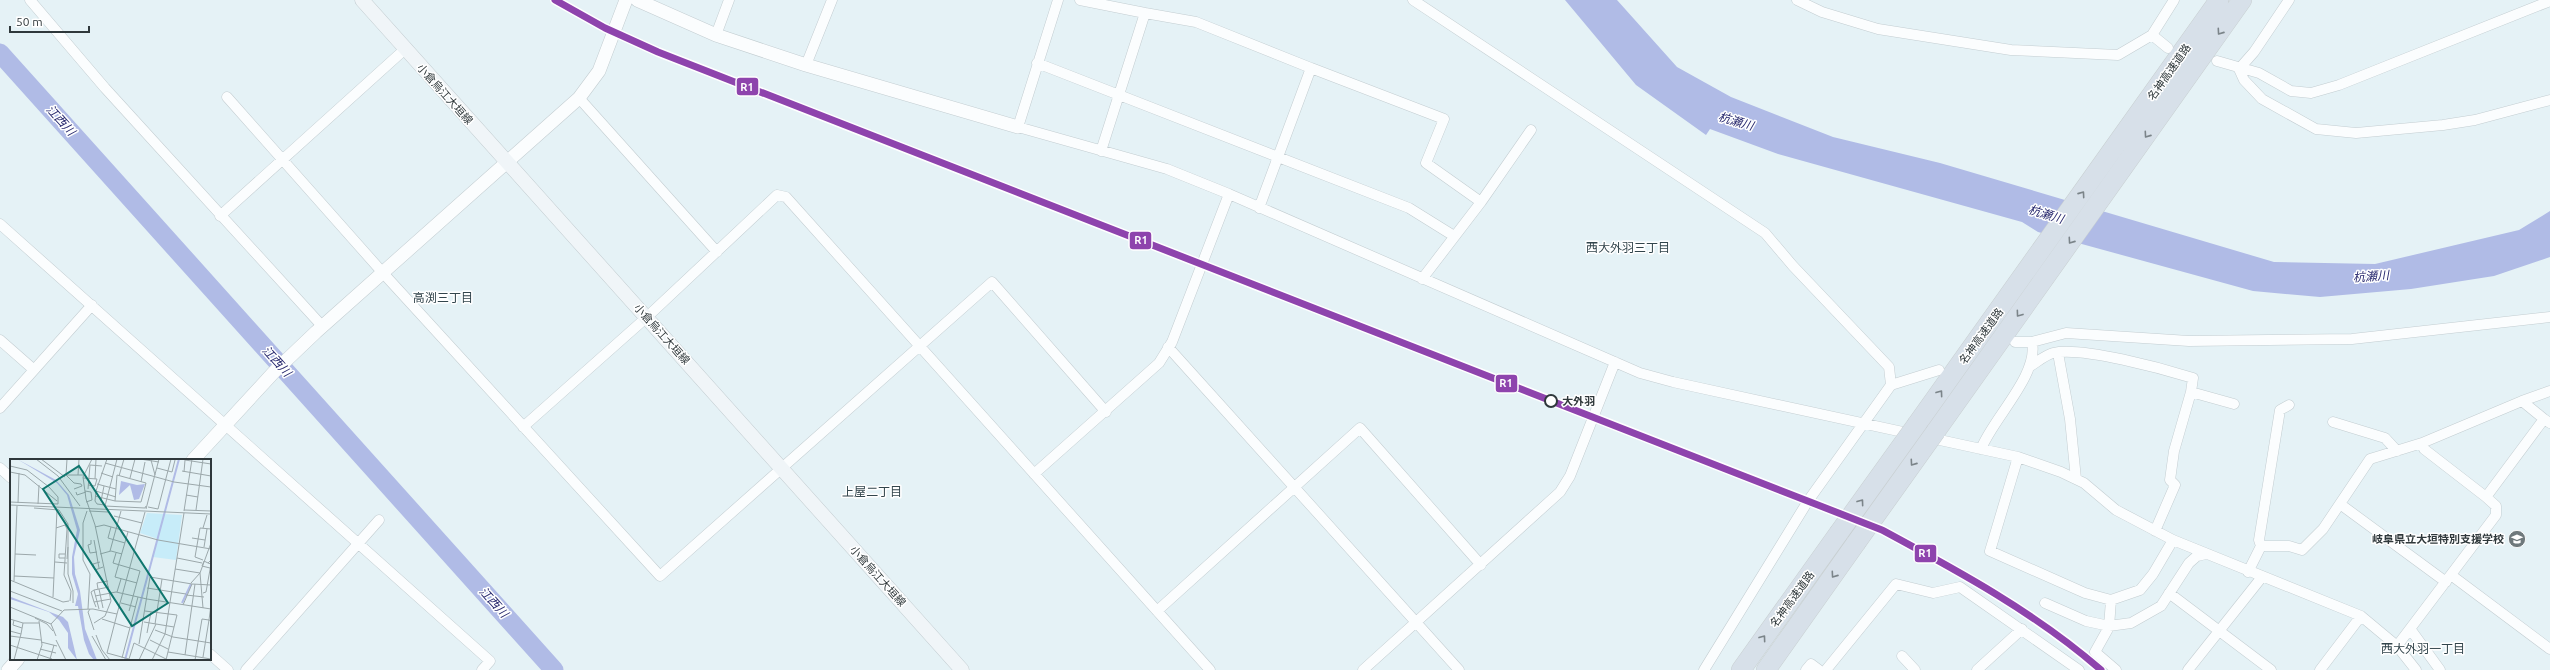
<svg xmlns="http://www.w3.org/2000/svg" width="2550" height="670" viewBox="0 0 2550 670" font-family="Ubuntu,'Noto Sans JP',sans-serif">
  <rect width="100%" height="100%" fill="#e5f2f6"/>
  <path fill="#b0bbe6" d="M1565 0H1617L1677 67 1731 97 1833 137 1940 163 2274 262 2375 264 2519 230 2550 211V257L2494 276 2411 289 2320 297 2253 291 2038 232 2022 222 1778 154 1710 129 1706 135 1636 85Z"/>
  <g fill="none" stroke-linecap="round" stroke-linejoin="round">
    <path stroke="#b0bbe6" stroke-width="19" d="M0 53 554 670"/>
    <defs>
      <path id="minor" d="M30 0 105 88 323 327
        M1058 0 1018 127 1167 169 1229 194 1640 373 1673 382 2018 457 2061 472 2084 483 2116 510 2173 540 2361 616 2397 646 2416 670
        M1080 0 1145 13 1101 151
        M1413 0 1765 233 1793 266 1889 367 1891 385
        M1797 0 1822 12 1878 29 2011 50 2118 55 2152 35 2174 0
        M1145 13 1196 22 1311 68
        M716 35 729 0
        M2152 35 2168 48
        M2217 61 2259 73 2291 91 2311 93 2339 85 2550 1
        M1037 63 1409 208 1454 236
        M806 65 832 0
        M2239 69 2244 80 2262 99 2316 129 2356 133 2443 125 2475 120 2550 100
        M2239 69 2254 52 2289 0
        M227 97 383 273 660 576 992 282 1106 412
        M579 98 717 252
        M1259 208 1311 68 1444 119 1426 163 1481 202
        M220 216 404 50
        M0 224 490 661 482 670
        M1422 279 1481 202 1531 130
        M0 340 33 369
        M2015 342H2032L2066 333 2189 341 2352 339 2550 317
        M1168 347 1459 670
        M2058 353 2070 419 2076 479
        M2029 367C2036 363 2045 355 2053 353 2081 346 2164 369 2193 378L2191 392
        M2522 401 2550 391
        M2289 405 2280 410 2259 540 2261 546H2289L2302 550 2323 529 2370 459 2422 443 2522 401 2544 419
        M0 408 92 305
        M2333 422 2385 438 2397 451
        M523 427 647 317 777 195 786 197 1210 670
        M2422 443 2424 449 2486 497
        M1981 449C1993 418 2039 375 2032 342
        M2018 457 1990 551 2085 593 2111 600 2140 590 2153 574 2173 540
        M0 468 11 478
        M1034 474 1159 363 1172 342 1229 194
        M2340 504 2446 582
        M2155 531 2175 485 2170 480 2174 451 2191 392 2234 404
        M2248 572 2261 546
        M2451 575 2550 649
        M2169 593 2271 670
        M2111 600 2109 627 2095 652 2116 670
        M2045 603 2086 621 2109 626 2131 623 2161 606 2189 563 2197 556 2206 554
        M1157 611 1360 428 1481 565
        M2411 630 2440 670
        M2397 646 2496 515V506L2486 497 2544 419 2550 423
        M210 654 228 670
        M1902 656 1915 670
        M246 670 379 520
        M1363 670 1560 492 1570 476 1615 362
        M1704 670 1808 501 1891 385 1939 370
        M1806 670 1811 664 1819 670
        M1826 670 1896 584 1933 593 1960 587 2079 670
        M1977 670 2022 629
        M2188 670 2262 577
        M2320 670 2361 616"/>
      <path id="tertiary" d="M637 0 716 35 806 65 1018 127
        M193 460 274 372 316 332 579 98 599 71 626 0
        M8 670 18 659"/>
      <path id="secondary" d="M362 0 962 670"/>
      <path id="motorway" d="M1917 424 2219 0
        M1936 431 2242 0
        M1741 670 1838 534
        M1766 670 1856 543"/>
    </defs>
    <use href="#minor" stroke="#c3cdd1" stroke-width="11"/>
    <use href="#tertiary" stroke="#c3cdd1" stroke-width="14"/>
    <use href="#secondary" stroke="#c3cdd1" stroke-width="15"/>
    <use href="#motorway" stroke="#c8cfd1" stroke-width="20"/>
    <use href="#minor" stroke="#fbfdfe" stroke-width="10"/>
    <use href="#tertiary" stroke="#fbfdfe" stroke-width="13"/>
    <use href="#secondary" stroke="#f0f5f8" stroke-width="14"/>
    <use href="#motorway" stroke="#d7e0e9" stroke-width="19"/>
    <defs>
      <path id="motorway-bridge" d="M1838 534 1917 424
        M1856 543 1936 431"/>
    </defs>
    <use href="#motorway-bridge" stroke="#c8cfd1" stroke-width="20" stroke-linecap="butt"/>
    <use href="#motorway-bridge" stroke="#d7e0e9" stroke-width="19"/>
    <defs>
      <path id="rail-1" d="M555 0 605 28 658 52 1882 530C1958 571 2036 613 2101 670"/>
    </defs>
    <use href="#rail-1" stroke="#fff" stroke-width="10"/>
    <use href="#rail-1" stroke="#8e44ad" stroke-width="7"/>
  </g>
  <defs><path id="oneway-chevron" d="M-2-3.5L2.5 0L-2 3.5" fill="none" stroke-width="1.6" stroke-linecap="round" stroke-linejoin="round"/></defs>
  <g stroke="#7b8489">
    <use href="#oneway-chevron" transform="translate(2220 32) rotate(125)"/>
    <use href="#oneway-chevron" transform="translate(2147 135) rotate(125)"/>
    <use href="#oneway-chevron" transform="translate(2082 194) rotate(-55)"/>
    <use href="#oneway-chevron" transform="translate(2071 241) rotate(125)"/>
    <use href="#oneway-chevron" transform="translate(2019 314) rotate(126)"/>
    <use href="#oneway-chevron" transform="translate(1940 393) rotate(-54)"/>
    <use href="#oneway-chevron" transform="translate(1913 463) rotate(125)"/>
    <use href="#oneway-chevron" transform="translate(1861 502) rotate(-54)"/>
    <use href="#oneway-chevron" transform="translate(1834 575) rotate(125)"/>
    <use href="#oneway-chevron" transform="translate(1763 638) rotate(-54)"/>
  </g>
  <defs>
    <symbol id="school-disc" viewBox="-11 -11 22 22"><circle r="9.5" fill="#6f797c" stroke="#fff"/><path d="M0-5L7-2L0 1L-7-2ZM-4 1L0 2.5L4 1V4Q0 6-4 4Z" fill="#fff"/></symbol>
  </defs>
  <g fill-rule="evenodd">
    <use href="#school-disc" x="2507" y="529" width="20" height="20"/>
  </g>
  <circle fill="#fff" stroke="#2f383b" stroke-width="2" cx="1551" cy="401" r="6"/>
  <g text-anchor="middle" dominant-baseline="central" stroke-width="3" stroke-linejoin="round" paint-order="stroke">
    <g font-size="11" fill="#2f383b" stroke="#fff">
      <text transform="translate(2169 72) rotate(-55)">名神高速道路</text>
      <text transform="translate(445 94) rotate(48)">小倉烏江大垣線</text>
      <text transform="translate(662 334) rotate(48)">小倉烏江大垣線</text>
      <text transform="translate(1981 336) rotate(-54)">名神高速道路</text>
      <text transform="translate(878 576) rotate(48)">小倉烏江大垣線</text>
      <text transform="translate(1792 599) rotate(-54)">名神高速道路</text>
    </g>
    <g font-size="11" font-weight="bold" fill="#2f383b" stroke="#fff" text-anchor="start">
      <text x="1562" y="401">大外羽</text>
    </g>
    <g font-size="11" font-weight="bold" fill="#2f383b" stroke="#fff" text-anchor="end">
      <text x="2504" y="539">岐阜県立大垣特別支援学校</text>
    </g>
    <g font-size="12" font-style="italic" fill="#26276d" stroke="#fff">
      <text transform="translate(61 120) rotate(48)">江西川</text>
      <text transform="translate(1736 121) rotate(16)">杭瀬川</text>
      <text transform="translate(2046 214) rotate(17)">杭瀬川</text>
      <text transform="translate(2371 276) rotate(-4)">杭瀬川</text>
      <text transform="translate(277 361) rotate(48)">江西川</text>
      <text transform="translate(494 602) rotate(48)">江西川</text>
    </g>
    <g font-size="12" fill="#32454c" stroke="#fff">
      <text x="1628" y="247">西大外羽三丁目</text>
      <text x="443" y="297">高渕三丁目</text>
      <text x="872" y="491">上屋二丁目</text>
      <text x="2423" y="648">西大外羽一丁目</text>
    </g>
  </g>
  <g transform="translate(10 459)">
    <rect width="201" height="201" fill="#e5f2f6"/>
    <path d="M137 54 172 56 166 101 143 98 148 80 130 74Z" fill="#c7ecf9"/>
    <path d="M7 0 46 21 59 36 70 71 64 98 65 115 70 132 75 170 87 201H84L79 195 74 181 68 147H65L68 135 62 115V98L67 71 57 36 47 24ZM111 22 127 26 135 25 129 40 124 41 120 26 109 36ZM1 138 53 158 58 163 67 201 58 189V174L49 161 39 153 0 140Z" fill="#b0bbe6"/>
    <path fill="none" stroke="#b0bbe6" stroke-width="2" d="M172 144 181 125M115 201 169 0"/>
    <path fill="none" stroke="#9ca8ab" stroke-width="1" d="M26 0 48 17 70 47M31 0 55 18M57 0 56 16H73M82 0 73 18 76 40 85 66 101 142 95 157 84 164M107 0 95 47 135 49 136 47M130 0 149 3M141 1 145 16M175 1 201 5M95 4 164 23 201 28M0 7 17 11 39 28 48 38V45M147 9 162 13 165 1M172 12 201 17M0 13 15 16 47 42M174 13 175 1M91 14 103 18M56 16 64 24 71 25 72 27 64 30M68 16 69 0M109 17 114 0M73 19 87 20 85 27 78 26M120 19 125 0M85 20 86 0M131 23 135 3M87 25 106 30M78 30 80 6 92 7M75 32 81 33 82 41 76 43M86 32 97 0M66 33 67 36 76 33M92 34 86 32 85 42 87 45 95 46M93 34 106 38M176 36 188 38M85 37 105 42 131 43 136 24 107 16 105 42M91 42 94 27M0 43 48 45M8 44 9 14M28 45 29 26M0 46 201 55M138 48 148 50 161 0M24 49 49 51 58 65V115L63 132V144M136 50 149 0M174 51 201 52M186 51 193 0M77 52 73 64V101L80 115 78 150M79 52 98 53M174 52 182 0M104 57 132 64M85 68 94 66 148 81 201 90M101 68 98 79 115 84M46 69 55 66 57 70 54 116 61 132 60 142M193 69 197 56M118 73 105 118 127 124M182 79 195 81M81 81V85L78 86 80 94 87 93M84 81 89 109M194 88 197 70M100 92 111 52M106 94 103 104 130 112 119 152M5 95 26 96M90 95 101 92 112 95M55 99H49V95H55M167 99 192 104M57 100 58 88M193 101 185 98 190 69 201 70M45 103 57 104M90 103 83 105 85 111 93 108M200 109 192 107 194 102 198 104 201 101M165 110 190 114M4 117 44 119M0 121 53 143 59 142M4 122 7 47M181 124 190 114M137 129 176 135M88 130 87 124 98 122M89 130 93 149M84 131 81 133 84 143M0 132 52 152M107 133 111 120M193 134 196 133 201 105 198 104M176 136 194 138M85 137 106 133 137 140 201 150M43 138 47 51M111 144 126 148M173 146 182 125 201 126M0 148 41 165M86 148 84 143 101 140M193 149 190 114 201 84M80 150 78 153 84 171M89 150 84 131 99 128M135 152 167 156 164 168M25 159 37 165 43 172M0 160 13 164H29M92 160 120 169M4 161 3 166 12 169M134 163 164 168 156 201M145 165 152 120M145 171 163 178 201 184M0 172 11 175 13 164M137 174 141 153M86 176 92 191 100 201M0 177 31 181M46 177 41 165 54 151 83 150 107 155 135 53M82 177 96 201M46 181 56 201M140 181 158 190M31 183 47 187M129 185 140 118 182 125M0 186 42 200M30 190 46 194M158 193 201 200M97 194 107 155M97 194 119 200M175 196 185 125M193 198 199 161 201 162M112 199 128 138M40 200 44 186M119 200 124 184 156 200M4 201 11 175M27 201 32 186 29 162M129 201 146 165M142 201 155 175 174 54M185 201 192 160 199 161 201 146"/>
    <path fill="#0f766e" fill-opacity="0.15" stroke="#0f766e" stroke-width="2" d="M69 7 158 144 122 167 33 30Z"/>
    <rect width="201" height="201" fill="none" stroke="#2f383b" stroke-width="2"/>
  </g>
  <g stroke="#fff" stroke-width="1.5">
    <rect x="736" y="77" width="23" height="19" rx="4" fill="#8e44ad"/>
    <rect x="1129" y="231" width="23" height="19" rx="4" fill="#8e44ad"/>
    <rect x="1495" y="374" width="23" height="19" rx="4" fill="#8e44ad"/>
    <rect x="1914" y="544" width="23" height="19" rx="4" fill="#8e44ad"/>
  </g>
  <g font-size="11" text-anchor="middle" font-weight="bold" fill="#fff">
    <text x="747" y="91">R1</text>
    <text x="1141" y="244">R1</text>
    <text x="1506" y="387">R1</text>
    <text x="1925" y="557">R1</text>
  </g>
  <path d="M10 26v6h79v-6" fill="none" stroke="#2f383b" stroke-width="2"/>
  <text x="16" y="26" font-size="12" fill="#2f383b" stroke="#ffffff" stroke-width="3" paint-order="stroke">50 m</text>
</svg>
